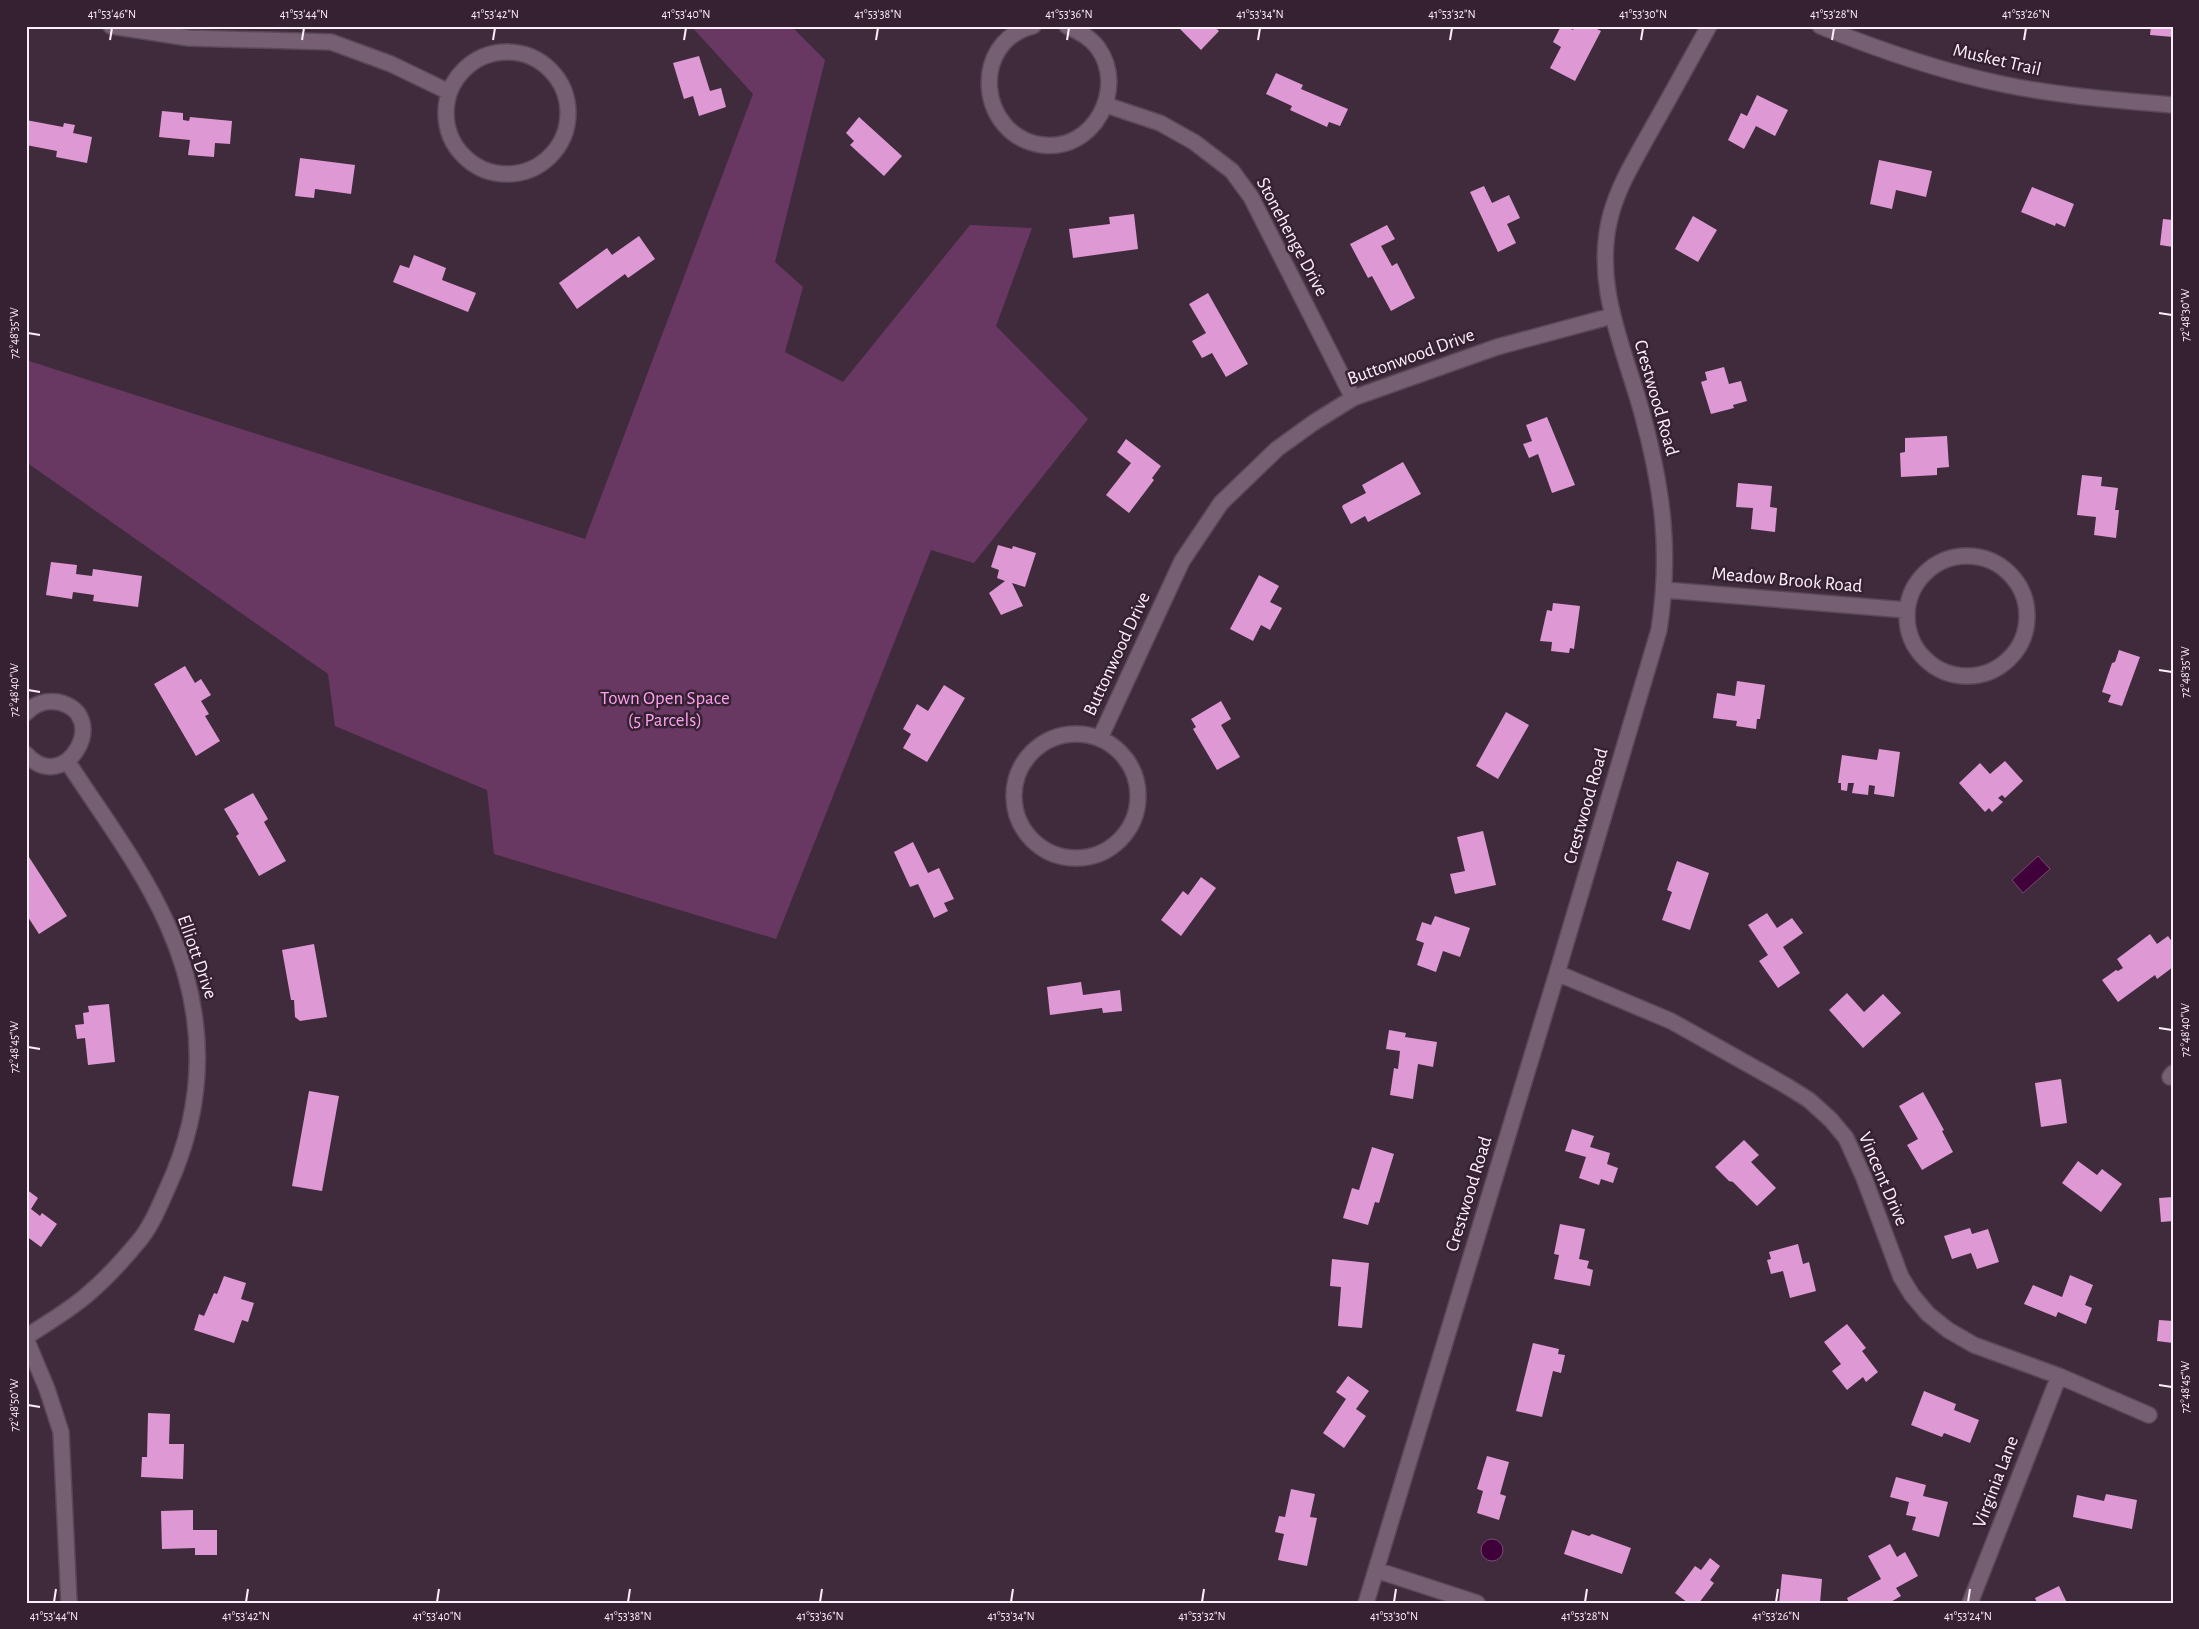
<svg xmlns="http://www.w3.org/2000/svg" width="2199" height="1629" viewBox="0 0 2199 1629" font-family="'Alegreya Sans',sans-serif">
  <rect width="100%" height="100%" fill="#402b3d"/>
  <path fill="#683862" d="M691 26H791L825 60 775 262 803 287 785 352 843 382 970 225 1032 228 996 326 1088 419 974 563 931 550 776 939 494 854 487 790 335 726 328 674 26 462V360L585 539 753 94Z"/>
  <path fill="#40013b" stroke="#794874" d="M2038 856 2050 869 2023 893 2012 880Z
    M1481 1550a11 11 0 1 1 22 0a11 11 0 1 1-22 0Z"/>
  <path fill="#de98d4" d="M1177 26H1214L1219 31 1201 50Z
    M1561 26H1566L1573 30 1575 26H1591L1601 31 1575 81 1550 68 1561 47 1553 42Z
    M2151 26H2173V37L2150 35Z
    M699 56 710 91 721 88 726 107 699 116 693 96 684 99 673 63Z
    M1276 73 1303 85 1301 89 1348 109 1340 126 1329 122 1327 127 1290 110 1292 106 1266 94Z
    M1757 95 1788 110 1775 136 1756 126 1744 149 1728 140 1741 113 1747 116Z
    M162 111 183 113V120L189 121 190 117 232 121 230 144 215 143 214 157 188 155 190 140 159 137Z
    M859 117 902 156 884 176 850 145 854 141 846 133Z
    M26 120 63 127 64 123 75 125 73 133 92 137 87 163 56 157 57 151 26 145Z
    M300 158 355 165 351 194 315 189 314 198 295 196Z
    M1879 160 1932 171 1926 197 1896 190 1892 209 1870 204Z
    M1484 186 1492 203 1509 195 1520 218 1507 224 1516 243 1498 252 1470 192Z
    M2032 187 2074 204 2065 227 2056 223 2055 226 2021 212Z
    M1134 214 1138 249 1073 258 1069 229 1110 224 1109 217Z
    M1693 216 1717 230 1698 262 1675 249Z
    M2163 219 2173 220V247L2160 245Z
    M1387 225 1395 239 1381 246 1392 266 1397 263 1415 298 1391 311 1372 276 1368 278 1350 244Z
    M639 236 655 259 628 278 625 274 577 309 559 283 607 248 612 255Z
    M414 255 446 268 442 280 476 293 468 312 393 282 400 265 409 268Z
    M1208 293 1248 364 1226 377 1212 353 1202 358 1192 341 1206 333 1189 304Z
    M1724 367 1729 384 1741 381 1747 401 1733 405 1734 408 1711 414 1701 382 1707 380 1705 372Z
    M1547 417 1575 485 1552 493 1538 454 1529 458 1523 444 1532 441 1526 425Z
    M1947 436 1949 467 1937 468V475L1901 477 1900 453 1905 452V438Z
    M1126 439 1161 466 1152 478 1154 480 1129 513 1106 495 1131 463 1117 452Z
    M1403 462 1421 494 1368 522 1365 516 1351 524 1342 507 1343 505 1366 493 1362 485Z
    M2082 475 2102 477 2101 486 2118 488 2115 510H2119L2116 538 2094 535 2096 517 2077 515Z
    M1738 483 1772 486 1770 507 1777 508 1775 532 1751 529 1753 508 1736 507Z
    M998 545 1012 549 1013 546 1036 553 1025 587 1012 583 1023 606 1001 615 989 593 1005 581 997 578 999 570 991 567Z
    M51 562 77 565 76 574 92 576 93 569 142 576 138 607 93 601 94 595 73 592 72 599 46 595Z
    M1259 575 1279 586 1270 602 1282 608 1270 630 1261 625 1253 641 1230 629Z
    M1553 603 1580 606 1574 649 1570 648 1569 653 1551 651 1552 642 1540 641 1547 610 1552 611Z
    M2119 650 2140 657 2122 706 2108 702 2111 695 2102 692 2112 663 2115 662Z
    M185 666 195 683 201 679 211 695 201 701 209 714 205 716 220 741 196 756 154 684Z
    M1737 681 1765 685 1760 719H1757L1756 729 1736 726 1737 721 1713 718 1717 693 1735 696Z
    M944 685 965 698 927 762 903 748 911 734 903 729 917 704 928 711Z
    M1221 701 1231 719 1221 725 1240 757 1217 770 1193 729 1196 727 1191 719Z
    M1506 712 1529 725 1498 779 1476 766Z
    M1879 749 1900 752 1894 797 1874 794 1875 786 1869 785 1868 795 1852 793 1854 783H1848L1847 791 1841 790V783H1838L1842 755 1877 760Z
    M2005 761 2023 781 2005 798 2002 795 1998 798 2003 802 1992 812 1989 808 1985 812 1959 783 1980 763 1990 774Z
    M253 793 268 819 264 822 286 861 259 876 236 836 239 834 224 809Z
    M1483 831 1496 885 1455 894 1450 874 1465 871 1457 837Z
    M913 842 928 873 939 868 954 899 944 903 948 911 934 918 918 884 910 887 894 852Z
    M27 854 67 916 39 934 26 914Z
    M1677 861 1709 873 1690 930 1662 920 1672 892 1667 890Z
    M1201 877 1216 888 1181 936 1161 920 1183 891 1188 895Z
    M1767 913 1777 928 1792 918 1803 933 1783 947 1800 973 1778 988 1759 961 1768 955 1748 925Z
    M1435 916 1470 928 1460 957 1443 951 1436 972 1417 965 1424 943 1416 940 1422 922 1431 925Z
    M2150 934 2157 944 2168 936 2173 943V967L2157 979 2155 975 2118 1002 2102 980 2116 970 2118 971 2123 968 2117 959Z
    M314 944 327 1017 300 1021 295 1017 294 1000H291L282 950Z
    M1081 982 1083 995 1120 990 1122 1011 1103 1013 1102 1008 1050 1015 1047 987Z
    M1847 993 1864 1012 1883 994 1901 1013 1863 1048 1829 1010Z
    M109 1004 115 1062 88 1065 85 1038 77 1039 75 1025 84 1024 83 1013 89 1012 88 1006Z
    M1389 1030 1406 1033 1405 1037 1437 1042 1433 1067 1418 1064 1413 1099 1390 1095 1394 1068 1398 1069 1400 1051 1386 1049Z
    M2061 1079 2067 1123 2041 1127 2035 1083Z
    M309 1091 339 1096 322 1191 292 1186Z
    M1923 1092 1944 1130 1942 1131 1953 1152 1922 1170 1907 1145 1918 1139 1899 1106Z
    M1572 1129 1594 1136 1590 1147 1610 1153 1607 1164 1618 1168 1613 1183 1601 1179 1599 1185 1579 1178 1586 1157 1565 1151Z
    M1744 1140 1759 1155 1751 1162 1776 1188 1757 1206 1733 1182 1729 1181 1715 1167Z
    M1372 1147 1394 1154 1379 1203 1375 1202 1368 1225 1343 1218 1352 1188 1359 1190Z
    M2078 1161 2097 1175 2102 1169 2122 1184 2101 1212 2062 1183Z
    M26 1189 38 1198 31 1209 40 1216 42 1213 57 1224 41 1247 26 1236Z
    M2173 1197V1221L2161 1222 2159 1198Z
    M1560 1224 1585 1229 1579 1259 1589 1261 1587 1268 1593 1270 1590 1286 1554 1279 1559 1255 1554 1254Z
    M1970 1228 1972 1234 1988 1229 1999 1262 1977 1269 1971 1253 1952 1259 1944 1236Z
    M1798 1244 1803 1264 1809 1262 1816 1291 1790 1298 1783 1271 1771 1274 1767 1260 1771 1259 1769 1252Z
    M1332 1259 1369 1263 1362 1328 1338 1326 1341 1287 1330 1286Z
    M2070 1275 2093 1285 2085 1305 2092 1308 2086 1324 2058 1312 2056 1317 2024 1304 2033 1285 2062 1297Z
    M224 1276 246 1283 241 1299 254 1303 248 1322 242 1320 234 1343 194 1330 199 1314 204 1316 214 1293 217 1294Z
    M2159 1320 2173 1321V1343L2157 1341Z
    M1847 1324 1866 1348 1862 1351 1878 1372 1866 1382 1863 1377 1847 1390 1832 1371 1841 1364 1824 1342Z
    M1533 1343 1559 1349 1558 1354 1565 1355 1561 1373 1553 1371 1542 1417 1516 1411Z
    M1348 1376 1369 1391 1356 1409 1366 1416 1344 1448 1323 1433 1346 1399 1336 1392Z
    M1924 1391 1956 1404 1954 1410 1979 1420 1970 1443 1944 1433 1942 1437 1911 1425Z
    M148 1413 170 1414 169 1444H184L183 1479 141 1477 142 1457H147Z
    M1487 1456 1509 1462 1500 1494 1506 1496 1499 1520 1477 1513 1483 1491 1477 1489Z
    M1896 1477 1926 1485 1923 1496 1948 1502 1939 1537 1912 1530 1916 1517 1906 1515 1909 1502 1890 1497Z
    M1291 1489 1315 1494 1310 1517 1317 1518 1307 1566 1278 1560 1284 1534 1275 1532 1279 1516 1285 1517Z
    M2106 1494 2137 1500 2132 1529 2073 1517 2077 1495 2104 1501Z
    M193 1510V1530H217V1555H195V1548L162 1549 161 1511Z
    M1572 1530 1589 1536 1592 1534 1631 1548 1622 1574 1564 1554Z
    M1890 1544 1897 1557 1905 1552 1918 1576 1896 1588 1901 1596 1889 1603H1849L1847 1598 1881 1579 1868 1556Z
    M1710 1558 1720 1566 1710 1580 1714 1583 1699 1603H1688L1675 1593 1695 1566 1701 1570Z
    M1782 1574 1822 1579 1820 1603H1779Z
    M2059 1586 2067 1603H2037L2035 1598Z"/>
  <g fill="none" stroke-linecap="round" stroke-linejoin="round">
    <defs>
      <path id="street" d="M111 26 189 38 331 42 391 64 449 92
        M1033 26C969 42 978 136 1042 145 1094 152 1127 88 1098 48 1090 37 1079 32 1067 26
        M1820 26C1879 50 1940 71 2002 84 2058 96 2116 100 2173 105
        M446 113a61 61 0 1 1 122 0a61 61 0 1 1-122 0Z
        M1106 105 1160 123 1194 142 1232 171 1251 197 1353 398
        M1907 616a60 60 0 1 1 120 0a60 60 0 1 1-120 0Z
        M1665 590 1906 610
        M26 713C34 704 46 700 58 702 113 714 65 798 26 754
        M1014 796a62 62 0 1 1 124 0a62 62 0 1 1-124 0Z
        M1100 738 1182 561 1221 503 1277 449 1313 423 1353 398 1497 347 1612 316
        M1557 973 1671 1021 1785 1085 1809 1100 1831 1120 1846 1138 1864 1178 1901 1277 1912 1295 1928 1314 1948 1330 1974 1345 2059 1376 2149 1415
        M2170 1077 2173 1073
        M26 1337C47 1323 70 1310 88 1294 106 1279 123 1260 138 1242 151 1227 159 1207 167 1189 208 1101 207 1014 168 926 142 867 102 815 67 761
        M26 1339 47 1389 61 1432 69 1603
        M1376 1570 1477 1603
        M1366 1603 1557 973 1659 630C1671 552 1663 490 1642 413 1624 347 1592 284 1611 214 1619 185 1635 159 1650 132 1670 97 1689 62 1709 26
        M1970 1603 2059 1376"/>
    </defs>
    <use href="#street" stroke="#5a4857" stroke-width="18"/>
    <use href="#street" stroke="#765f72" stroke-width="15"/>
  </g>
  <path fill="none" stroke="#fdeffa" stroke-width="2" d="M110 40 112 28M302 40 304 28M493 40 495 28M684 40 686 28M876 40 878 28M1067 40 1069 28M1258 40 1260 28M1450 40 1452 28M1641 40 1643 28M1832 40 1834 28M2024 40 2026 28M2159 313 2172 315M28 333 40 335M2159 670 2172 672M28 690 40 692M2159 1028 2172 1030M28 1047 40 1049M2159 1385 2172 1387M28 1405 40 1407M54 1602 56 1589M246 1602 248 1589M437 1602 439 1589M628 1602 630 1589M820 1602 822 1589M1011 1602 1013 1589M1202 1602 1204 1589M1394 1602 1396 1589M1585 1602 1587 1589M1776 1602 1778 1589M1968 1602 1970 1589"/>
  <g text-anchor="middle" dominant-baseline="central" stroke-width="5" stroke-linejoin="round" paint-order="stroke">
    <g font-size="19" fill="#fdeffa" stroke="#362133">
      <text transform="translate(1997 60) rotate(13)">Musket Trail</text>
      <text transform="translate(1292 237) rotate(62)">Stonehenge Drive</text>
      <text transform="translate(1411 357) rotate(-20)">Buttonwood Drive</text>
      <text transform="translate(1656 398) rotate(74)">Crestwood Road</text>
      <text transform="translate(1787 580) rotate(5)">Meadow Brook Road</text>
      <text transform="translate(1117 654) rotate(-65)">Buttonwood Drive</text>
      <text transform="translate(1586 806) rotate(-74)">Crestwood Road</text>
      <text transform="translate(197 957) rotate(71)">Elliott Drive</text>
      <text transform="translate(1883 1179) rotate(67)">Vincent Drive</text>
      <text transform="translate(1469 1194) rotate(-73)">Crestwood Road</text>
      <text transform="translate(1996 1482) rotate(-69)">Virginia Lane</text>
    </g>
    <g font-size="19" fill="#fca1ef" stroke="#362133">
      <text x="665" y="698">Town Open Space<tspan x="665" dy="22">(5 Parcels)</tspan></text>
    </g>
  </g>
  <rect width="2199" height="1629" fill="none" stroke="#362133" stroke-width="55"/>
  <rect x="28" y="28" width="2144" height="1574" fill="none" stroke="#fdeffa" stroke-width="2"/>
  <g font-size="12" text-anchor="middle" fill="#fdeffa">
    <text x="112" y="18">41°53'46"N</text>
    <text x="304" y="18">41°53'44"N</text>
    <text x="495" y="18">41°53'42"N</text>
    <text x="686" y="18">41°53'40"N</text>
    <text x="878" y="18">41°53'38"N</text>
    <text x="1069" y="18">41°53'36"N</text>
    <text x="1260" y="18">41°53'34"N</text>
    <text x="1452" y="18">41°53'32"N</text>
    <text x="1643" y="18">41°53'30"N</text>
    <text x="1834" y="18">41°53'28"N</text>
    <text x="2026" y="18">41°53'26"N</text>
    <text transform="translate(2185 315) rotate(-90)" y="4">72°48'30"W</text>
    <text transform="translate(14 333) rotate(-90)" y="4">72°48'35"W</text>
    <text transform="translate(2185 672) rotate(-90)" y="4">72°48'35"W</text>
    <text transform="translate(14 690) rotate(-90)" y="4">72°48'40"W</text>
    <text transform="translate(2185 1030) rotate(-90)" y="4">72°48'40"W</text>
    <text transform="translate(14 1047) rotate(-90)" y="4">72°48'45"W</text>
    <text transform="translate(2185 1387) rotate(-90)" y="4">72°48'45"W</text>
    <text transform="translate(14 1405) rotate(-90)" y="4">72°48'50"W</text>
    <text x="54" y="1620">41°53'44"N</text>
    <text x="246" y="1620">41°53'42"N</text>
    <text x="437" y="1620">41°53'40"N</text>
    <text x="628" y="1620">41°53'38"N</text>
    <text x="820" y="1620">41°53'36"N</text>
    <text x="1011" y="1620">41°53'34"N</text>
    <text x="1202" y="1620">41°53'32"N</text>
    <text x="1394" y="1620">41°53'30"N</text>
    <text x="1585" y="1620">41°53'28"N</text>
    <text x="1776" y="1620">41°53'26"N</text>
    <text x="1968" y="1620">41°53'24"N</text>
  </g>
</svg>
